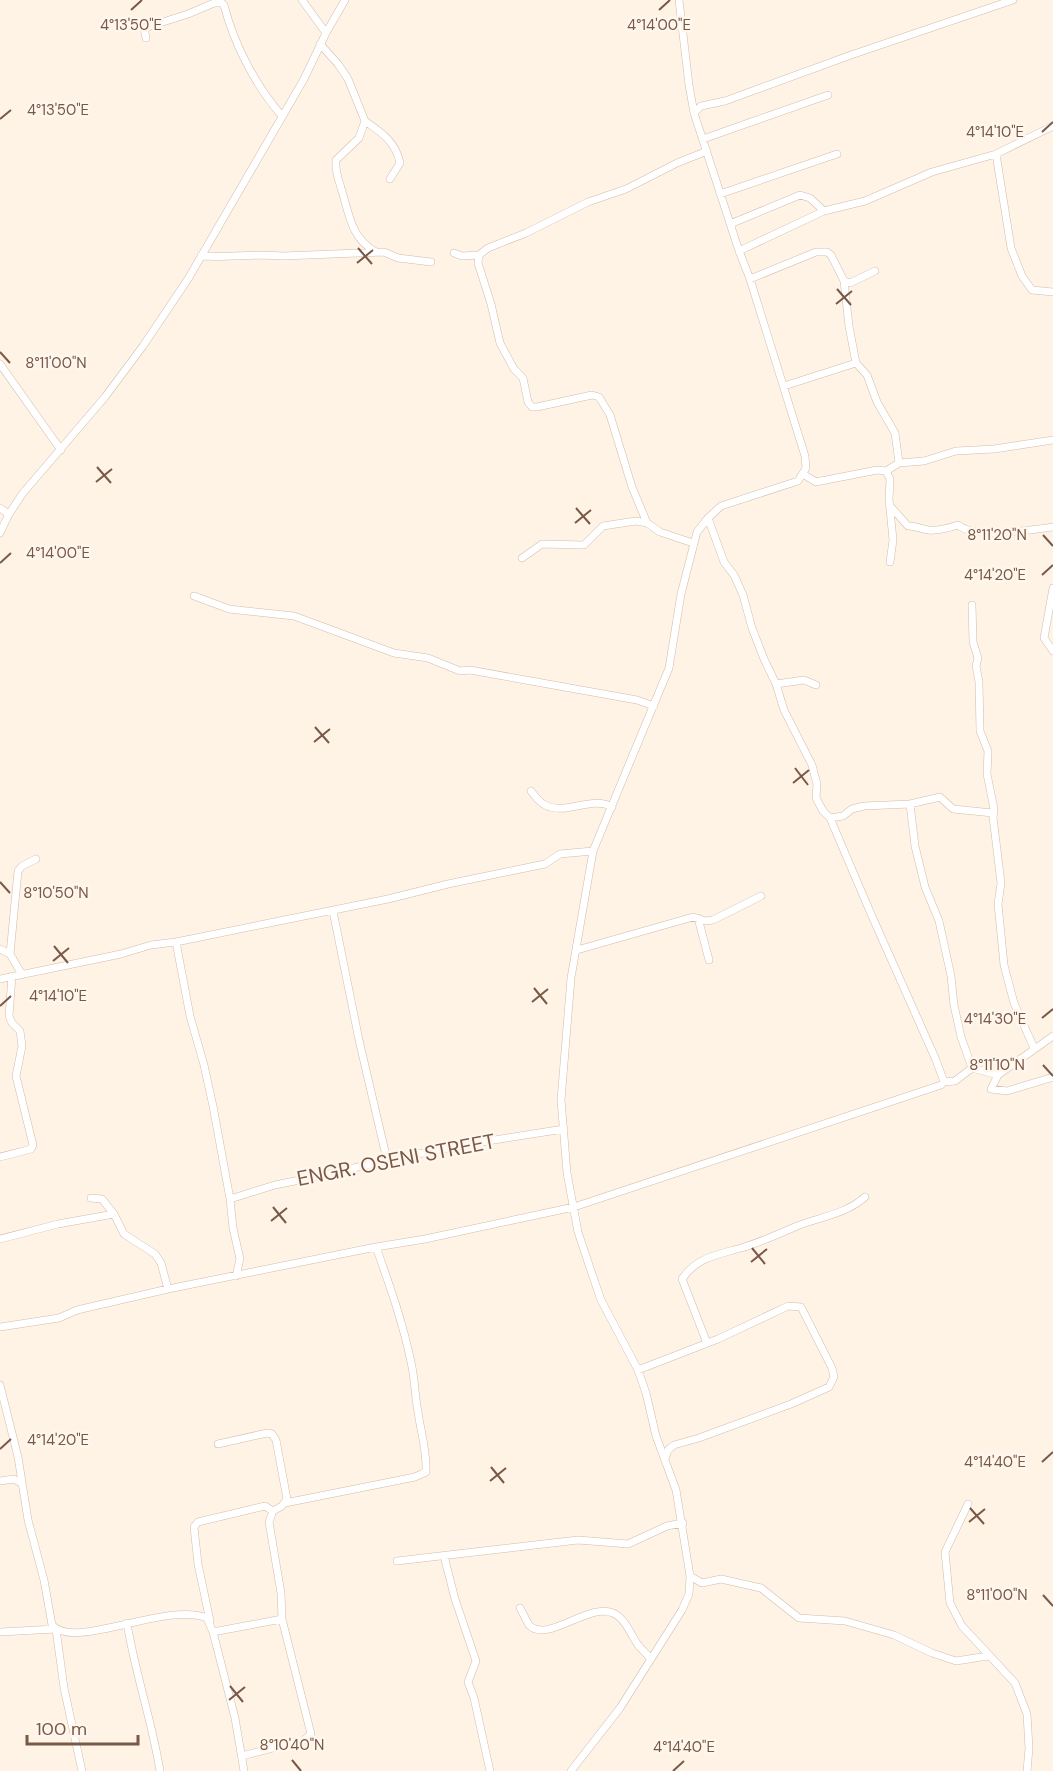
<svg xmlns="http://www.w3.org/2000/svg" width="1053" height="1771" viewBox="0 0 1053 1771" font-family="'DM Sans',sans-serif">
  <rect width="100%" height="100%" fill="#fef3e5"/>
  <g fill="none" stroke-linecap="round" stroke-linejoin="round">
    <defs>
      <path id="street" d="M302 0 326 33
        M146 38 144 28 188 14 214 3H222L224 5C234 44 255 85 282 116
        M320 44 338 64 348 79 365 121 359 138 336 160C335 172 338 177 341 188 349 212 350 238 376 252
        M694 113 701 106 725 101 851 55 1013 0
        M365 121C381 132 396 142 400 163L390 179
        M703 139 828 95
        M996 154 1011 248 1022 276 1032 290 1053 292
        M720 194 837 154
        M730 224 800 195 810 198 824 211
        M739 251 824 211 865 201 932 172 996 154 1053 126
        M454 253 462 256 479 255 488 248 526 233 588 202 626 189 677 163 707 151
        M479 255 478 263 491 304 500 343 514 369 523 378 528 402 532 407H537L592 395 599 397 610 415 632 487 647 523 660 532 693 543
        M201 256C229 258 256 253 283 256L384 252 398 258 431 262
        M750 279 816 252H827L831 255 844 281 850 283 875 271
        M844 281 849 326 856 363
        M0 364 61 450
        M784 386 856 363 867 375 877 402 895 433 899 463 886 471
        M899 463 924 461 956 451 994 449 1053 440
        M803 474 816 482 877 470 886 471 890 479 889 499 893 540 890 562
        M890 506 908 526C916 526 921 529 928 530 938 531 949 528 958 525 974 539 1032 530 1053 527
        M0 508 9 514
        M708 518 724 562 734 575 743 595 752 628 764 659 776 684 784 710 812 765 817 784 816 798 823 811 830 818 871 914 936 1060 944 1082
        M0 533 9 514 23 493 105 397 143 346 188 279 304 79 326 33 345 0
        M522 558 542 544 584 545 603 526 636 521 647 523
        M1053 588 1044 638 1053 651
        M194 596 229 609 294 616 394 653 428 658 460 671 470 670 637 700 654 706
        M972 605 973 642 978 658 976 666 979 682 980 731 988 751 987 774 994 809 993 817 1001 883 998 904 1004 965 1014 1003 1034 1048
        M776 684 804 680 816 685
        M531 791C535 796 539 802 545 805 566 816 592 795 612 807
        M830 818 843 816 852 809 864 806 910 804 940 797 953 809 993 813
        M333 911 359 1040 387 1160
        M698 918 709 960
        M176 942 190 1016 204 1065 213 1106 230 1199 233 1228 240 1259 236 1276
        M0 949 10 954
        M577 950 693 917 706 921 713 920 761 896
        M21 973 10 954 18 871 22 866 36 859
        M0 979 121 954 151 945 176 942 388 899 448 884 535 866 545 864 560 854 593 851
        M972 1068 998 1075 1053 1036
        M998 1075 991 1089 1007 1091 1053 1077
        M0 1157 31 1149 33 1145 16 1076 22 1046 20 1031 12 1023 9 1016 12 976
        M91 1198 102 1199 114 1214 124 1234 155 1254 161 1263 168 1289
        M230 1199 275 1185 329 1174 387 1160 475 1143 564 1129
        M0 1239 58 1224 114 1214
        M0 1327 59 1318 77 1310 168 1289 376 1247 425 1239 574 1207 941 1085 944 1082 955 1081 972 1068 961 1037 954 1005 951 976 939 921 925 887 915 846 910 804
        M707 1343 682 1279C697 1257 717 1255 741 1248 761 1242 779 1234 797 1226 820 1217 846 1214 865 1197
        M638 1370 718 1339 788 1306 801 1307 832 1368 834 1377 829 1387 791 1404 699 1438 674 1445 668 1450 665 1459
        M0 1385 18 1457 28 1520 44 1580 52 1625C75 1651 166 1601 207 1618L213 1632 235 1718 244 1771
        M0 1481 14 1479 21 1483
        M285 1503 415 1477 426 1472C427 1451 421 1433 418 1412 415 1397 415 1382 412 1367 404 1326 390 1286 376 1247
        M968 1504 945 1552 950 1603 962 1626 1015 1683 1027 1714 1029 1748 1027 1771
        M444 1556 455 1599 476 1661 468 1682 474 1698 490 1771
        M397 1561 578 1540 628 1544 667 1526 683 1523
        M690 1576 702 1583 721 1579 761 1588 799 1618 845 1621 894 1635 932 1653 956 1661 988 1656
        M520 1608C523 1613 526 1620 529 1625 547 1644 589 1602 613 1613 625 1618 631 1635 638 1645 642 1650 647 1654 651 1659
        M210 1621 198 1564 194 1527 198 1522 265 1506 273 1511
        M127 1623C135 1673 152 1721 160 1771
        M0 1632 56 1629 64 1688 82 1771
        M213 1632 282 1619 281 1593 269 1522 273 1511 282 1506 287 1499 276 1440 272 1434 267 1433 218 1444
        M242 1756 304 1740 311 1734 282 1619
        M571 1771 620 1708 682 1610 689 1594 690 1576 676 1490 656 1436 646 1393 638 1370 601 1300 591 1271 578 1232 567 1173 561 1100 571 978 593 851 669 668 681 594 697 532 708 518 721 506 798 481 806 468 805 456 750 279 739 251 694 113 689 85 679 0"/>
    </defs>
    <use href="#street" stroke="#d3bcac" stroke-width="8"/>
    <use href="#street" stroke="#fff" stroke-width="7"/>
  </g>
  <path fill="none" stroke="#795848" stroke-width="2" d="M131 10 142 0M659 10 670 0M0 119 11 110M1042 132 1053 122M358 248 372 264M357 263 373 250M837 289 851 305M836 304 852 291M0 352 10 363M97 467 111 483M96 482 112 469M576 508 590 524M575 523 591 510M1043 535 1053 546M0 563 11 553M1042 575 1053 565M315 727 329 743M314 742 330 729M795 768 808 785M793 783 809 770M0 882 10 893M54 946 68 963M53 961 69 948M534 988 547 1004M532 1002 548 989M0 1006 11 996M1042 1018 1053 1009M1043 1065 1053 1076M273 1207 286 1223M271 1221 287 1208M752 1248 765 1264M751 1262 767 1249M0 1449 11 1439M1042 1462 1053 1452M491 1467 504 1483M490 1481 506 1468M970 1508 984 1524M969 1522 985 1509M1043 1595 1053 1606M230 1686 243 1702M229 1700 245 1687M292 1760 301 1771M673 1771 684 1761"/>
  <g text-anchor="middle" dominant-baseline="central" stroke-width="5" stroke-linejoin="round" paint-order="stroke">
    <g font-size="21" fill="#795848" stroke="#fff7ed">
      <text transform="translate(396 1160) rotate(-11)">ENGR. OSENI STREET</text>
    </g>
  </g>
  <g font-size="15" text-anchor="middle" fill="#795848" stroke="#fff7ed" stroke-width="5" stroke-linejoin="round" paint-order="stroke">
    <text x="131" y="30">4°13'50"E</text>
    <text x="659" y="30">4°14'00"E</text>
    <text x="58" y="115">4°13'50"E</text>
    <text x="995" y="137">4°14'10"E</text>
    <text x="56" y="368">8°11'00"N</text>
    <text x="997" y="540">8°11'20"N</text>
    <text x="58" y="558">4°14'00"E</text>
    <text x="995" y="580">4°14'20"E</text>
    <text x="56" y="898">8°10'50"N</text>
    <text x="58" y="1001">4°14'10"E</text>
    <text x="995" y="1024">4°14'30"E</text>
    <text x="997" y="1070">8°11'10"N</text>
    <text x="58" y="1445">4°14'20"E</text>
    <text x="995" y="1467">4°14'40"E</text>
    <text x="997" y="1600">8°11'00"N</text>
    <text x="292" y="1750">8°10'40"N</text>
    <text x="684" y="1752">4°14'40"E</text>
  </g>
  <path d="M27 1735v9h111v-9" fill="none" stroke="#795848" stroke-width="3"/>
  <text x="36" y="1735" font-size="18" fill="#795848" stroke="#fff7ed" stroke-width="4.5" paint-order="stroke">100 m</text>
</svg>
